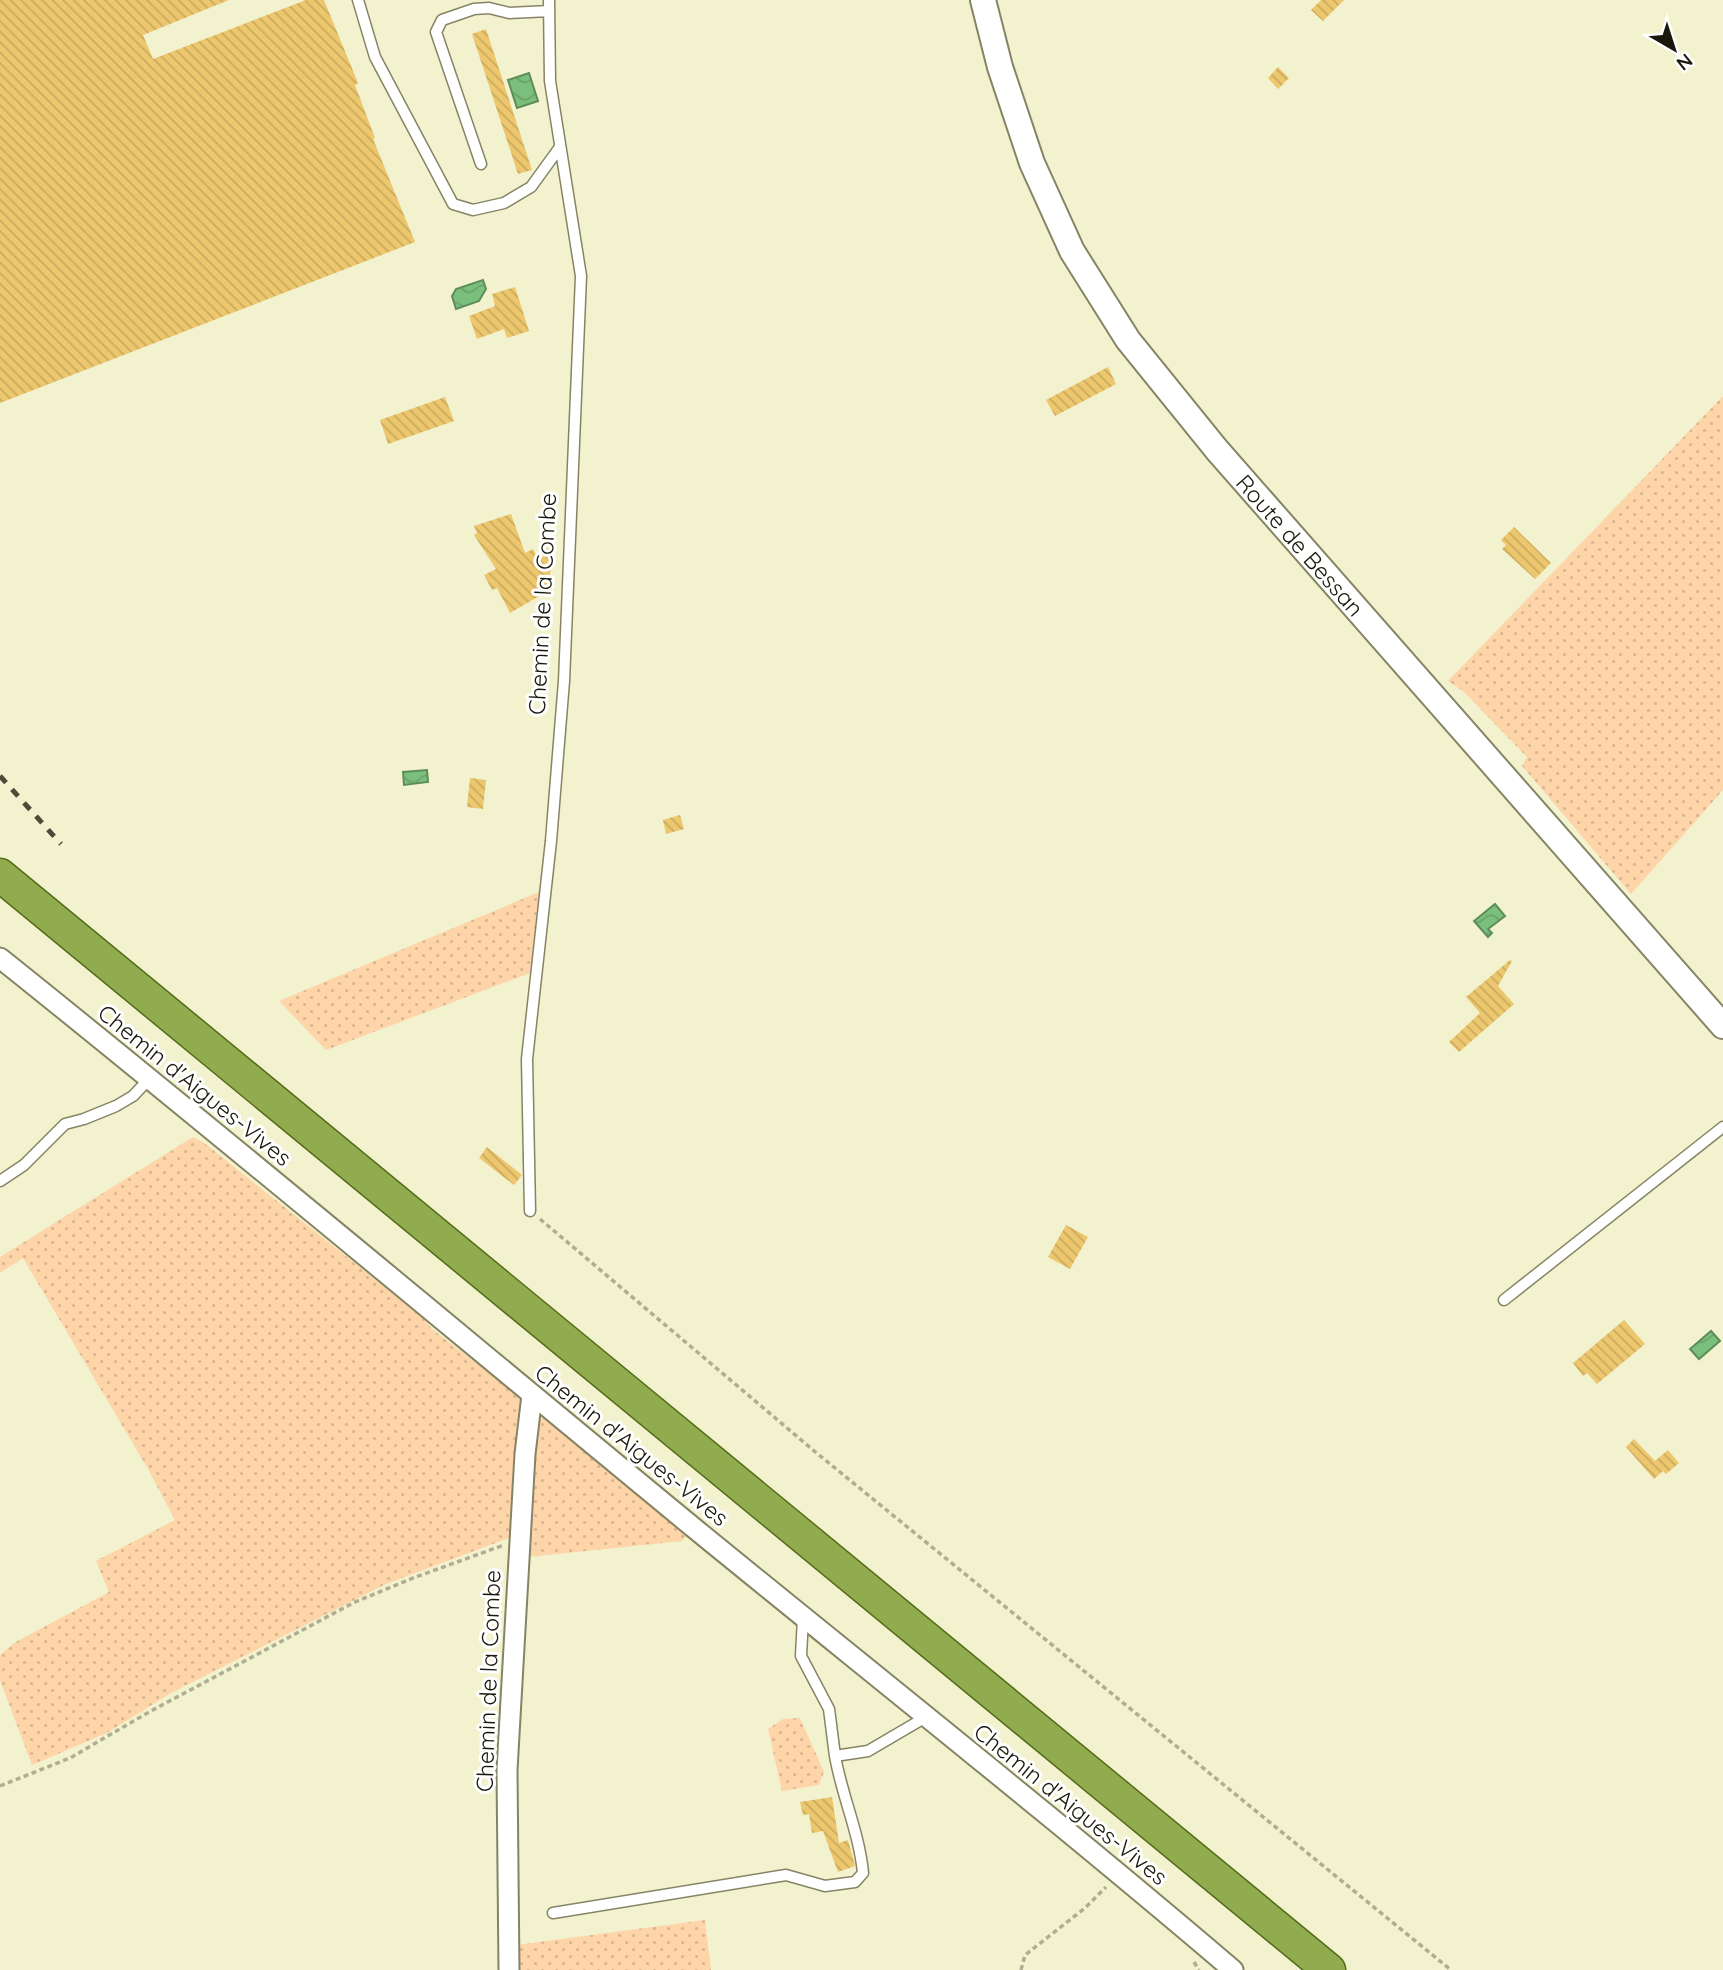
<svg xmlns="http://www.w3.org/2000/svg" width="1723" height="1970" viewBox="0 0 1723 1970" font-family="Quicksand,sans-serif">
  <defs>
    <pattern id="grass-dots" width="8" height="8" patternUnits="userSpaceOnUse" patternTransform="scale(1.75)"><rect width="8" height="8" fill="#fed4a9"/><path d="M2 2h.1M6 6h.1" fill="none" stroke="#d9b590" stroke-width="1.8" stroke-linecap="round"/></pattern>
    <pattern id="water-waves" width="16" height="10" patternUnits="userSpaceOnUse" patternTransform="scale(1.75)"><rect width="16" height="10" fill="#7bbf7d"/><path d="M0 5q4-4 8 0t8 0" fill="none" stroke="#6aa36b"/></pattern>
    <pattern id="building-back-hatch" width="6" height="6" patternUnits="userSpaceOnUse" patternTransform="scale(1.75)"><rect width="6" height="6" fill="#edc76e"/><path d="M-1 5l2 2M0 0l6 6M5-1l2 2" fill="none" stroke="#caaa5e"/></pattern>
  </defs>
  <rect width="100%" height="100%" fill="#f3f2cf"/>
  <path fill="url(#grass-dots)" d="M1723 396V790L1631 894 1522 766 1527 757 1463 691 1448 681Z
    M539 892 530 973 326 1050 279 1001Z
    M193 1137 203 1142 421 1316 432 1329 522 1399 517 1521 509 1538 386 1584 171 1693 107 1733 32 1765 0 1680V1655L14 1643 109 1592 96 1561 175 1520 148 1469 23 1258 0 1273V1257Z
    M542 1418H551L687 1535 682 1541 528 1557 534 1427Z
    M800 1718 824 1772 819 1785 782 1791 768 1729 783 1719Z
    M705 1920 711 1970H515L516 1945Z"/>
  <path fill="url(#water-waves)" stroke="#5d8d5b" stroke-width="2" d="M529 73 538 101 517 108 508 80Z
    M483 280 486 289 479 301 456 309 452 296 456 289Z
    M427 770 428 782 404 785 403 772Z
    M1495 904 1505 916 1488 929 1492 933 1488 937 1474 921Z
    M1711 1331 1720 1341 1699 1359 1690 1349Z"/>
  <path fill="url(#building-back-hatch)" d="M0 0H229L143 35 153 59 306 0H324L358 83 355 85 375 138 373 139 415 242 0 403Z
    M1321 0H1344L1323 21 1311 10Z
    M486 29 532 170 518 174 472 34Z
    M1278 67 1289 78 1278 89 1268 78Z
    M515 287 529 331 507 338 504 329 477 339 469 316 495 306 492 294Z
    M1108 367 1116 384 1055 416 1046 400Z
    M445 397 454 421 388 444 380 420Z
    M511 514 525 553 533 549 536 554 548 548 552 557 548 591 510 613 497 588 492 590 484 575 496 569 474 535 477 533 474 526Z
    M1514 527 1551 563 1535 579 1502 549 1506 545 1501 540Z
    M470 778 486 780 483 809 467 807Z
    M680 815 684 829 666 834 663 820Z
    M1510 960 1512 961 1498 986 1514 1004 1459 1052 1449 1042 1480 1013 1466 997Z
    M487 1147 522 1175 514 1185 479 1158Z
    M1066 1225 1088 1237 1070 1269 1048 1257Z
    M1624 1320 1645 1344 1597 1384 1587 1373 1583 1376 1573 1363Z
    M1634 1439 1655 1461 1668 1450 1679 1463 1666 1474 1663 1471 1654 1479 1626 1447Z
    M832 1797 839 1843 848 1840 855 1866 838 1872 823 1831 812 1833 809 1814 803 1815 800 1802Z"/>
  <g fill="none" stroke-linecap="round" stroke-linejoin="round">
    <defs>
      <path id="service" d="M358 0 375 57 453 204 473 210 504 203 531 187 560 147
        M481 164 436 32 442 20 474 9 489 8 509 13 549 11
        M0 1181 24 1165 65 1124 84 1119 116 1106 133 1096 150 1078
        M530 1211 527 1059 551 841 564 681 581 276 550 81 549 0
        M1504 1300 1723 1127
        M803 1618 801 1656 829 1709 835 1756
        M553 1913 786 1875 825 1886 855 1882 863 1873C859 1832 842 1796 835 1756L868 1751 926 1717"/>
      <path id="minor" d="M0 958C234 1145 463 1338 694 1528 874 1675 1056 1819 1233 1970
        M509 1970 507 1770 525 1454 532 1395"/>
      <g id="tertiary">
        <path id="s1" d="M983 0 1000 67 1032 163 1072 251 1128 340 1217 450 1723 1026"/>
      </g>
      <path id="trunk" d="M0 875 1329 1970"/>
    </defs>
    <use href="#service" stroke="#858464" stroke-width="13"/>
    <use href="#minor" stroke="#858464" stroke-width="23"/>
    <use href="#tertiary" stroke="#858464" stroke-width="28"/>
    <use href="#trunk" stroke="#546b19" stroke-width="35"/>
    <path stroke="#afae92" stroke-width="3.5" stroke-dasharray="5 3.5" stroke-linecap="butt" d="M540 1219 819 1455 1451 1970
      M0 1786 70 1758 149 1712 355 1602 413 1578 504 1545
      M1194 1962 1199 1970
      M1021 1970 1025 1955 1085 1908 1106 1887"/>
    <use href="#service" stroke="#fff" stroke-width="10"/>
    <use href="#minor" stroke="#fff" stroke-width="19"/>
    <use href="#tertiary" stroke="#fff" stroke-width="24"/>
    <use href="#trunk" stroke="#90ac4e" stroke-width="32"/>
    <path stroke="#4c4b3a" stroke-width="5" stroke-dasharray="9 9" stroke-linecap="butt" d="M0 776 61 844"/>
  </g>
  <g text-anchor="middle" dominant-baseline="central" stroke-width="6" stroke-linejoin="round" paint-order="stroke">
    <g font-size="23" fill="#18170b" stroke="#fff">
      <text stroke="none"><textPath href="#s1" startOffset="640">Route de Bessan</textPath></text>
      <text transform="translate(542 604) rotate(-87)">Chemin de la Combe</text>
      <text transform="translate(195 1085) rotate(39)">Chemin d'Aigues-Vives</text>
      <text transform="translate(632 1445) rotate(39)">Chemin d'Aigues-Vives</text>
      <text transform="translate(488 1681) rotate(-88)">Chemin de la Combe</text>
      <text transform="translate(1071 1804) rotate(39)">Chemin d'Aigues-Vives</text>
    </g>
  </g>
  <g transform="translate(1674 49) rotate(141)" stroke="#ffffff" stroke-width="5" paint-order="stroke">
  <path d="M0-5L12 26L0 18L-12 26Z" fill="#18170b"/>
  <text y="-10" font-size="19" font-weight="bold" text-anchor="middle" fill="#18170b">N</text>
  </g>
</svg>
